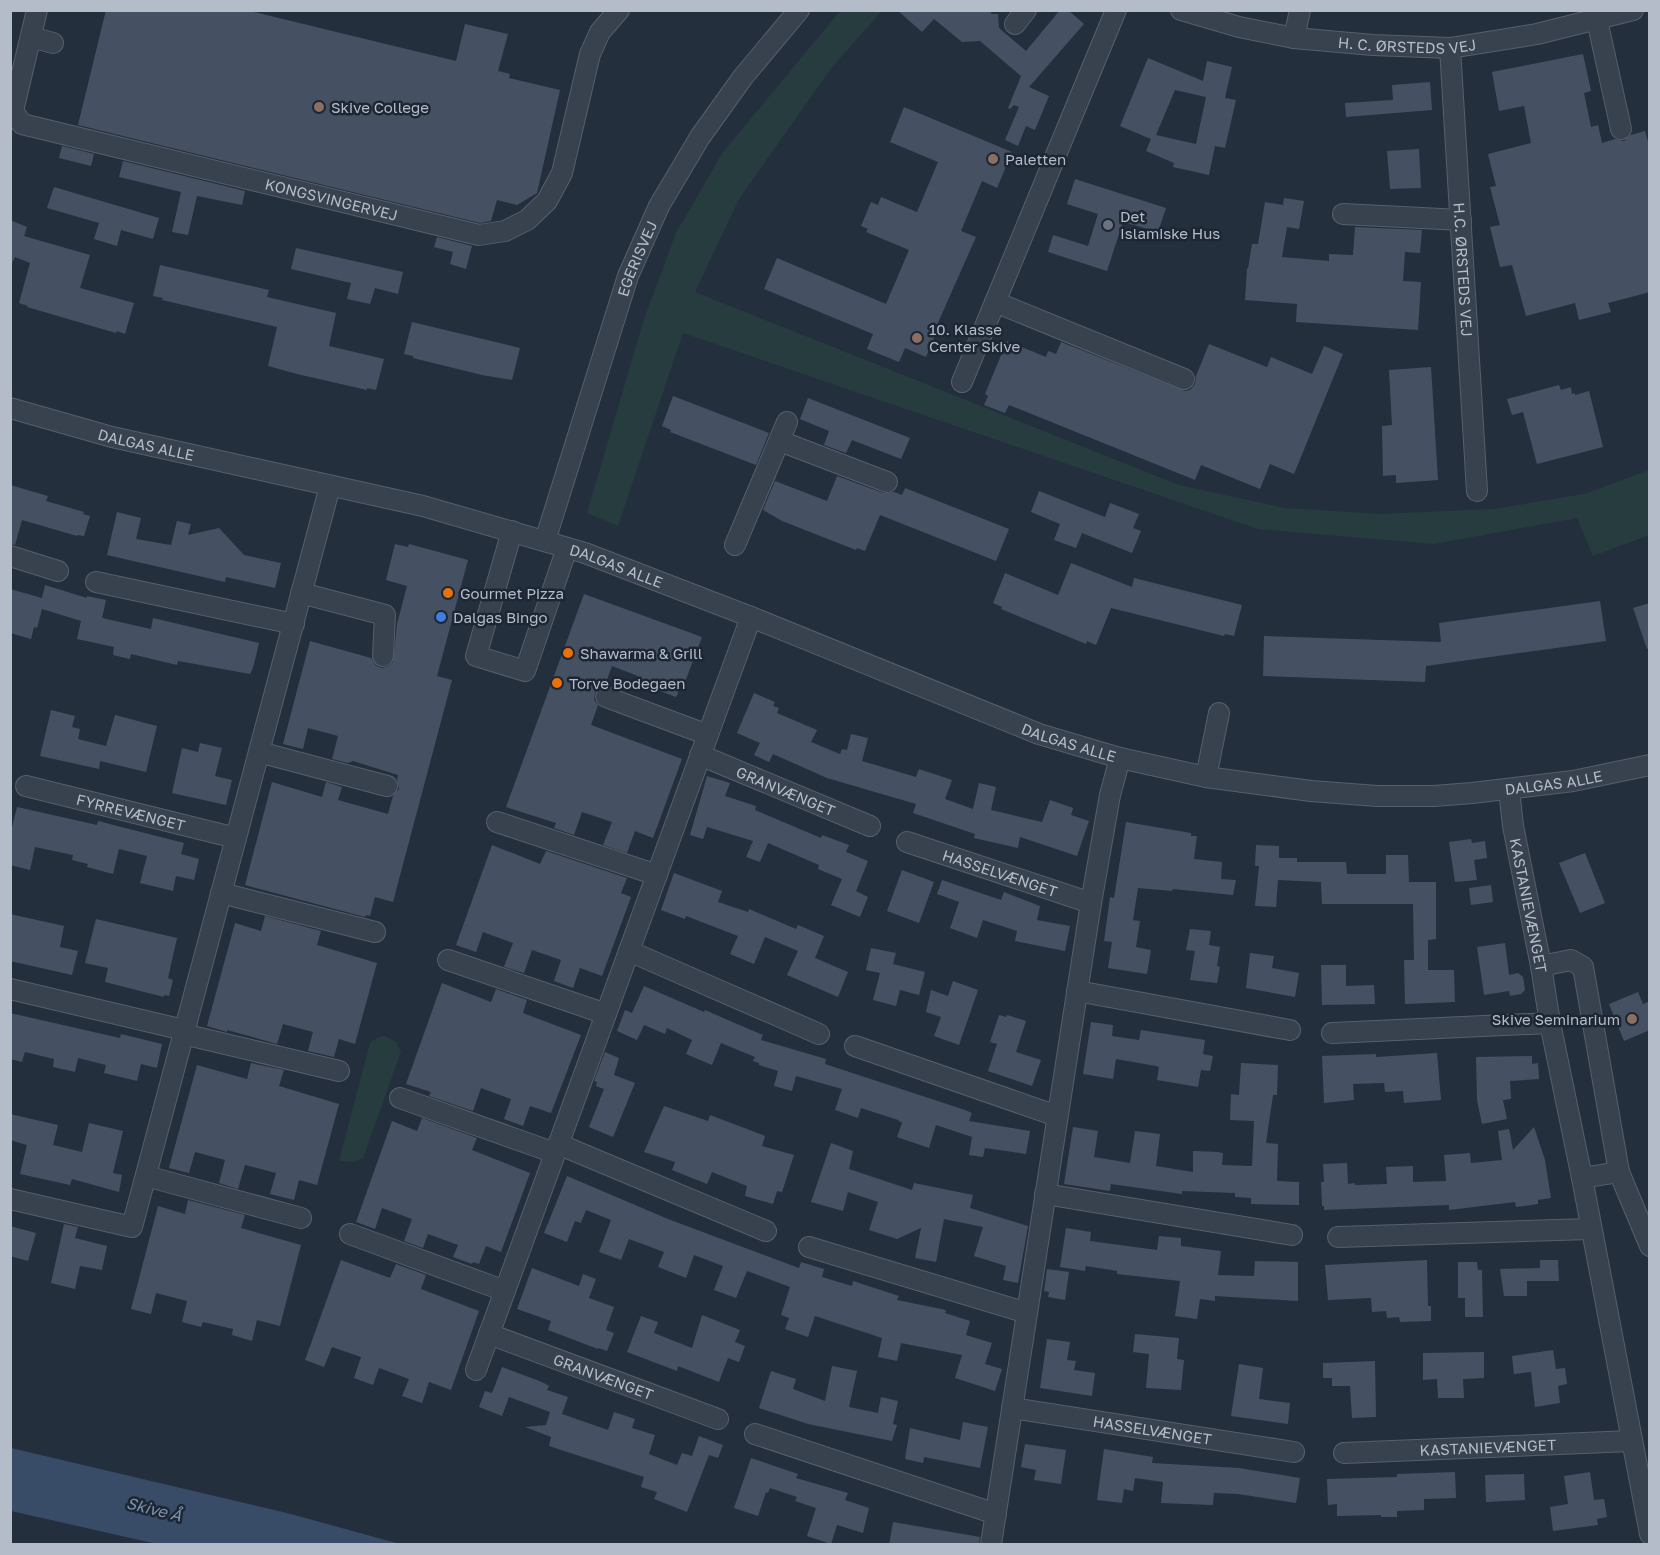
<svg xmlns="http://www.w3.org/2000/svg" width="1660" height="1555" viewBox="0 0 1660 1555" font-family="'Golos Text',sans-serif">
  <rect width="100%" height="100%" fill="#242f3e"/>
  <path fill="#263c3f" d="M841 10 882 11 832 67 739 199 695 292 1179 485 1285 508 1379 514 1494 509 1584 494 1649 470V535L1593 556 1577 518 1434 544 1258 529 683 333 618 526 587 513 644 319 676 233 723 152Z
    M385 1036 396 1042 401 1052 363 1158 353 1162 339 1161 370 1043 378 1037Z"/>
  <path fill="#394c67" d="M11 1448 287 1513 400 1544H157L11 1511Z"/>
  <path fill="#455162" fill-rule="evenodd" d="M106 10H246L456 61 465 24 508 34 498 71 510 74 509 78 560 90 537 193 517 205 497 200 491 221 480 223 78 125Z
    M897 10H991V14H998L999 28 1026 51 1060 10H1068L1084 24 1029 87 1049 96 1035 130 1026 126 1018 146 1005 140 1019 107 1014 105 1010 109 1008 108 1021 76 980 41 962 42 934 19 922 32Z
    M1583 54 1591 91 1584 93 1591 127 1598 125 1602 143 1615 139 1624 141 1631 135 1645 131 1650 149V292L1608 303 1611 312 1579 320 1575 303 1526 316 1512 265 1500 267 1490 227 1500 225 1490 187 1496 186 1488 154 1531 143 1524 106 1499 111 1492 72Z
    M1148 58 1203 81 1207 61 1232 67 1225 98 1236 100 1225 148 1215 146 1209 175 1173 167 1174 163 1146 151 1151 139 1120 126ZM1175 90 1206 97 1196 144 1156 135Z
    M1430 82 1432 110 1346 117 1345 103 1393 100 1392 85Z
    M904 107 1012 152 997 188 982 181 961 231 976 237 937 325 939 326 926 357 905 348 899 362 867 349 873 334 764 289 777 258 886 304 909 250 866 232 868 229 861 226 871 202 878 205 881 197 917 212 938 162 890 142Z
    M62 146 94 154 91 166 59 158Z
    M1419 149 1421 188 1390 189 1387 151Z
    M123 161 245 191 242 205 197 196 188 235 172 232 181 192 119 177Z
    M1075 179 1166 208 1158 232 1123 222 1107 271 1048 252 1053 235 1088 246 1098 214 1067 204Z
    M54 187 159 218 153 239 121 230 117 246 94 239 99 223 47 208Z
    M1284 198 1304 201 1299 229 1287 227 1282 257 1329 261V254L1353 255 1355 227 1422 230 1420 253 1405 252 1403 281 1421 282 1418 330 1296 322 1297 304 1245 300 1247 268 1248 269 1252 244H1258L1265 202 1283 205Z
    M10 220 27 227 24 236 90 255 80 288 134 303 125 334 117 331 116 333 27 307 28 306 19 303 30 263 15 257 10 267Z
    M437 237 472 246 466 269 450 264 453 252 434 247Z
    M296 248 403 272 398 294 375 288 370 304 347 299 351 283 291 269Z
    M160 265 269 290 267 297 336 313 329 346 384 359 376 390 367 388V390L297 374 268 366 277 327 162 300 163 298 153 296Z
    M412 322 520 348 512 380 482 375 413 358V356L404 354Z
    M1007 341 1046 357 1048 351 1056 354 1061 342 1185 391 1190 390 1195 384 1196 376 1209 344 1267 367 1271 357 1312 374 1324 346 1343 354 1294 474 1270 464 1260 489 1201 465 1195 480 1009 405 1005 413 984 405 988 396 985 394Z
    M1431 367 1438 480 1396 483V475L1383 476 1382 426 1392 425 1389 370Z
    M1559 385 1561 390 1571 387 1572 394 1575 393V395L1589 391 1603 447 1537 464 1523 412 1512 415 1507 399Z
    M673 396 769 433 756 465 670 432 671 430 662 426Z
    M808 398 910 438 901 459 852 440 846 453 824 445 829 431 800 419Z
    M837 476 883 493 894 492 902 495 905 488 1009 529 996 561 880 515 865 551 857 548 856 550 782 521 763 510 775 481 827 501Z
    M10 485 48 496 46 501 84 512 83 514 90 516 84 536 77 535V536L22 520 15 545 10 544Z
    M1039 491 1105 517 1110 503 1139 514 1133 528 1141 531 1132 553 1082 533 1076 548 1054 540 1060 524 1031 512Z
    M117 512 141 518 136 539 171 545 177 521 191 524 188 535 219 528 244 555 281 563 275 588 226 577 225 582 107 555Z
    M395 544 408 547 409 544 468 560 437 676 452 680 393 902 375 897 370 916 366 915 365 917 245 885 272 782 322 797 326 782 342 787 338 800 388 814 393 796 399 789 397 780 398 775 353 761 348 763 332 759 338 736 308 728 303 749 283 744 310 641 371 658 376 666 382 668 389 666 393 662 397 624 407 586 386 580Z
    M1071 563 1132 587 1134 578 1242 605 1234 636 1225 634 1224 636 1111 608 1096 645 1087 641 1086 644 1001 609 1002 607 993 603 1005 573 1058 595Z
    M45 585 87 598V596L106 600 102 618 151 629 153 618 259 643 253 668 250 674 178 661 177 665 131 654 130 659 113 655 114 647 77 639 81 621 42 609 37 628 34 627 31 639 10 633V589L42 598Z
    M584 594 702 637 682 690 680 689 676 697 635 682 638 676 612 666 605 685 599 687 595 693 594 700 598 705 591 725 682 759 653 838 635 831 627 853 603 845 612 822 582 812 574 835 554 828 556 823 506 807Z
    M1600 601 1606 641 1426 666 1425 682 1263 676 1264 636 1441 642 1439 623Z
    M1650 603V648L1647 649 1633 608Z
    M754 693 775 702 773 706 779 708 777 713 817 730 811 742 840 754 842 749 847 750 851 734 868 738 862 761 916 777 919 769 952 780 945 799 973 809 979 783 996 787 991 810 1042 822 1050 800 1073 808 1071 815 1089 821 1077 856 1020 837 1018 848 974 838 975 834 913 813 916 804 827 778 773 754 769 762 754 755 760 743 737 733Z
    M51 710 75 716 72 727 80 729 78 739 106 746 115 715 157 726 146 772 100 761 99 769 40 756Z
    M200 743 222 748 215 776 232 780 226 805 172 793 182 748 198 752Z
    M707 776 730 783 725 796 756 806 755 810 821 838 822 835 849 845 846 852 868 861 856 891 868 897 860 917 831 905 842 879 818 869 819 865 768 843 760 862 746 857 753 841 707 827 703 839 690 835Z
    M17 807 97 825 98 821 184 843 181 854 199 859 194 880 176 876 173 891 140 883 147 856 119 849 113 874 87 867 88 864 72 860 73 855 35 847 30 870 10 865V836Z
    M1126 822 1191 833V836H1197L1194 859 1222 862 1221 879 1236 880 1233 895 1173 889 1172 891 1138 888 1133 920 1140 921 1136 947 1151 950 1147 974 1108 968 1112 942 1104 941 1110 897 1114 898Z
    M1471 839 1472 843 1485 841 1487 858 1474 860 1477 880 1455 882 1449 842Z
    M492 845 540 864 546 851 627 878 621 893 631 897 602 976 580 968 573 988 554 981 561 960 532 950 524 973 504 967 513 943 483 932 476 952 456 945Z
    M1256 845 1279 846V858H1297V862H1346L1347 874H1386V855H1408L1409 882H1436V939L1428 940V970H1454L1455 1002 1405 1004 1404 960H1414L1413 904H1322L1321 882 1278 880 1276 907 1255 906 1259 866H1255Z
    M1585 853 1605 903 1580 913 1559 863Z
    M902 870 934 882 919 923 887 911Z
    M674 873 722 891 718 902 748 912 749 909 796 929 798 925 824 936 815 958 848 972 838 997 787 975 798 951 765 937 754 964 730 954 738 936 686 916 685 919 661 910Z
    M942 880 1001 900 1004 892 1040 906 1037 920 1070 926 1065 951 1015 941 1017 931 983 920 977 938 950 928 959 902 937 894Z
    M1491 885 1493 902 1471 905 1469 888Z
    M10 914 64 926 60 947 78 951 72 975 10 961Z
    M265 916 321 931 317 945 377 963 355 1044 339 1039 334 1057 308 1051 313 1032 283 1024 277 1044 227 1030V1032L207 1026 235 923 261 931Z
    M96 919 177 938 168 978 173 980 169 996 164 995V997L105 982 108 968 85 963Z
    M1190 929 1211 931 1209 945 1220 947 1217 966 1220 967 1217 983 1190 980 1195 951 1186 950Z
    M1505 943 1509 975 1518 973 1523 977 1525 990 1521 994 1510 996 1509 991 1484 995 1477 947Z
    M871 948 896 953 893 964 925 972 919 995 900 990 896 1006 873 1000 880 973 866 970Z
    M1250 953 1274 956 1272 968 1299 973 1295 997 1246 988Z
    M1321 965H1346V986L1374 985 1375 1004 1322 1005Z
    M953 981 978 990 959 1045 934 1036 941 1017 926 1012 931 990 948 996Z
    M442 983 491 1002 496 989 527 1000 523 1013 581 1035 551 1113 530 1106 523 1126 504 1119 511 1099 481 1088 473 1111 429 1096 431 1092 406 1084Z
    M644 986 704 1012 705 1010 730 1021 763 1035 761 1040 826 1059 825 1064 965 1110 972 1113 969 1121 1030 1131 1026 1154 985 1148 983 1157 969 1155 972 1137 936 1125 929 1148 897 1137 902 1123 898 1120 861 1108 858 1118 835 1110 842 1089 796 1076 792 1091 774 1086 778 1071 759 1065V1063L753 1061 755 1057 721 1043 712 1065 686 1054 692 1040 667 1028 665 1034 644 1025 637 1040 617 1031 625 1010 632 1013Z
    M1638 992 1643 1004 1650 1001V1030L1624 1041 1609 1004Z
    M10 1013 120 1038 121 1034 162 1044 157 1068 141 1064 137 1081 104 1073 106 1065 78 1058 75 1072 53 1067 54 1059 25 1052 22 1062 10 1059Z
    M999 1015 1006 1017 1007 1015 1026 1021 1016 1052 1041 1060 1032 1086 988 1071 997 1044 990 1042Z
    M1091 1022 1113 1025 1112 1036 1139 1040 1141 1030 1205 1040 1203 1054 1213 1056 1210 1071 1201 1070 1198 1087 1157 1080 1159 1067 1156 1066 1116 1059 1113 1079 1083 1074Z
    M605 1052 619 1058 614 1075 635 1083 613 1137 589 1127 604 1089 596 1086 597 1082 594 1081Z
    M1437 1053 1441 1100 1404 1103 1403 1091 1385 1092 1384 1083 1353 1084 1354 1100 1324 1103 1322 1056 1376 1054V1057Z
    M1532 1056V1064L1538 1063 1539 1079 1510 1081 1511 1099 1503 1100 1507 1119 1482 1124 1477 1100 1476 1057Z
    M251 1063 284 1070 279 1086 339 1104 317 1185 299 1180 294 1200 270 1194 276 1173 245 1165 238 1189 219 1183 225 1160 195 1152 189 1173 169 1168 197 1065 247 1079Z
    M1241 1063 1278 1065 1277 1095H1273L1266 1143 1278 1144 1277 1181 1299 1182V1205L1251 1204V1198L1235 1197V1193L1182 1191V1194L1111 1184 1110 1191 1064 1184 1073 1127 1098 1131 1094 1157 1130 1163 1135 1131 1160 1134 1156 1166 1193 1172V1151L1220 1152V1153H1223L1222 1165 1252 1166 1254 1121 1230 1120 1231 1094 1239 1095Z
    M664 1106 708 1121 710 1115 765 1136 762 1146 794 1155 782 1192 777 1191 773 1204 745 1196 747 1186 712 1172 707 1184 672 1170 675 1162 644 1152Z
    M10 1114 58 1125 53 1145 82 1152 89 1123 123 1131 113 1173 122 1175 119 1192 72 1179 70 1185 20 1174 27 1145 10 1140Z
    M422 1118 477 1138 472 1150 530 1173 501 1252 486 1246 479 1264 473 1262 472 1264 453 1257 458 1245 428 1234 423 1248 404 1241 412 1219 382 1208 375 1229 356 1222 392 1121 417 1131Z
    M1534 1127 1545 1160 1551 1198 1538 1200V1204L1516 1207 1515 1202 1449 1210V1205L1324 1210V1206H1322L1321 1182H1324L1323 1164 1347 1163 1348 1184 1355 1183V1185L1387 1184 1386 1167 1413 1166V1182L1446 1181 1444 1155 1470 1153 1471 1163 1502 1160 1498 1131 1509 1129 1513 1150Z
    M831 1143 853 1151 849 1169 912 1190 914 1183 973 1195 970 1208 1028 1226 1018 1283 1003 1280 1006 1266 974 1256 983 1227 944 1219 936 1262 915 1258 921 1228 897 1239 869 1230 878 1202 848 1192 843 1211 811 1202Z
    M567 1176 668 1219 799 1268 801 1262 824 1269 822 1277 852 1286 853 1281 899 1296 897 1300 946 1310 945 1313 970 1321 966 1335 992 1343 985 1364 1002 1369 995 1391 955 1378 962 1355 901 1343 897 1361 878 1357 882 1338 815 1316 808 1337 785 1329 789 1318 781 1315 790 1287 747 1271 736 1298 714 1290 723 1266 694 1255 686 1278 658 1267 664 1252 629 1239 621 1260 599 1252 611 1220 586 1210 581 1223 575 1221 567 1242 544 1233Z
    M188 1200 245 1215 241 1228 301 1245 280 1326 257 1320 252 1341 232 1335 233 1329 203 1322 201 1327 182 1322 187 1301 156 1293 151 1314 131 1309 158 1206 185 1214Z
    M64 1224 78 1227 75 1238 107 1246 102 1270 80 1266 75 1289 51 1283Z
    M10 1226 36 1233 28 1261 10 1256Z
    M1066 1228 1091 1232 1090 1241 1157 1250 1159 1236 1181 1238V1246L1221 1251 1218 1275 1254 1276 1255 1261 1298 1262V1301L1215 1296V1301L1200 1299 1197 1319 1175 1316 1180 1281 1117 1274V1271L1086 1266 1085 1271 1060 1267Z
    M341 1260 390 1278 396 1264 426 1275 421 1289 479 1311 451 1390 429 1382 427 1388 425 1387 427 1389 422 1403 402 1396 409 1379 379 1368 373 1385 354 1378 361 1357 332 1347 324 1367 305 1360Z
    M1427 1260 1428 1306H1431V1321L1400 1322 1399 1317 1387 1318 1386 1311 1372 1312 1371 1298 1328 1300 1325 1265Z
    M1540 1260H1558L1559 1281H1527V1296H1504L1500 1269 1540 1268Z
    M1458 1262H1477L1478 1270H1482L1483 1317H1465V1298H1458Z
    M532 1268 579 1286 583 1274 596 1279 589 1298 614 1307 606 1330 614 1333 607 1351 599 1348 598 1349 548 1330 551 1321 517 1309Z
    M1047 1269 1069 1272 1065 1300 1048 1297 1049 1292 1044 1291Z
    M702 1315 740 1330 735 1342 745 1346 739 1362 728 1358 719 1382 678 1366 677 1371 627 1352 641 1316 658 1322 654 1333 692 1348Z
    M1135 1334 1179 1338 1177 1359 1184 1360 1181 1390 1146 1388 1149 1354 1133 1352Z
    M1047 1339 1070 1342 1067 1360 1076 1361 1074 1370 1095 1373 1092 1396 1040 1388Z
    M1553 1350 1556 1369 1565 1368 1567 1384 1558 1386 1560 1403 1535 1407 1531 1372 1514 1374 1512 1356Z
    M1484 1352V1378L1463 1379 1464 1398H1438L1437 1379 1423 1380V1353Z
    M1375 1361 1376 1417 1352 1418 1350 1386H1332V1378H1323V1363Z
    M1239 1364 1263 1368 1259 1399 1290 1403 1288 1424 1231 1416Z
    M832 1366 857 1371 849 1407 878 1413 881 1397 898 1401 893 1424 897 1425 892 1441 808 1424 759 1408 771 1371 796 1379 793 1389 825 1401Z
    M502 1367 542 1382 549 1386 547 1390 568 1397 562 1414 608 1430 614 1412 635 1419 632 1428 655 1435 649 1454 677 1465 682 1453 692 1456 699 1436 723 1445 718 1458 709 1455 687 1512 654 1499 657 1492 641 1487 644 1477 549 1446 551 1437 525 1427 546 1425 550 1412 509 1397 502 1416 479 1407 485 1391 492 1393Z
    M963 1422 988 1427 980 1468 924 1457 923 1463 905 1459 910 1428 960 1440Z
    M1025 1444 1066 1450 1061 1484 1034 1480 1036 1470 1021 1467Z
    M1104 1449 1153 1457 1152 1463 1239 1468 1300 1478 1296 1503 1238 1494 1214 1493 1213 1505 1161 1503 1163 1482 1135 1478 1133 1491 1124 1489 1122 1503 1097 1500Z
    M751 1458 798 1474 796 1478 848 1493 845 1500 869 1508 863 1533 837 1525 831 1544 807 1536 816 1508 795 1501 797 1497 770 1488 768 1493 766 1492 758 1516 734 1508Z
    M1455 1472 1456 1498 1424 1499V1510L1397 1511V1517H1381V1515L1337 1516V1504L1328 1505 1327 1479 1397 1477V1474Z
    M1590 1472 1594 1500 1604 1499 1607 1517 1597 1519 1598 1525 1553 1531 1550 1507 1568 1504 1564 1476Z
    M1524 1474 1525 1500 1486 1502 1485 1475Z
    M893 1522 980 1537 979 1545H889Z"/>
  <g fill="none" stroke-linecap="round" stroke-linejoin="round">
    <defs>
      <g id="minor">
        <path id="s1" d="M37 10 13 111 22 124 479 235 505 231 527 220 547 201 562 173 590 54 600 32 619 10"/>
        <path id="s2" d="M1181 10 1239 27 1294 38 1373 45 1450 48 1537 34 1633 10"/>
        <path d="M1597 20 1621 129"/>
        <path d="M1015 24 1026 10"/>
        <path d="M31 37 53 43"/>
        <path d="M1294 38 1300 10"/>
        <path id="s3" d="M1450 48 1477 491"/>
        <path d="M1343 214 1461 220"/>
        <path d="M995 302 1184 379"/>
        <path d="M962 382 1116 10"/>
        <path id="s4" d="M10 408 112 437 423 506 585 553 751 617 1039 734 1120 758 1206 777 1311 791 1377 796H1434L1472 793 1573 781 1650 765"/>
        <path d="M780 441 887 482"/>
        <path d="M512 531 476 656 525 671 567 548"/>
        <path id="s5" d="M545 541 628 276 659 206 700 137 743 77 799 10"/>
        <path d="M735 545 787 422"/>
        <path d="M10 556 58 571"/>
        <path d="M96 582 294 624"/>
        <path d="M301 593 385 615 383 656"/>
        <path d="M606 697 708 735"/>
        <path d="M259 752 387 786"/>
        <path id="s6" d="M700 755 870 826"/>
        <path d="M1206 777 1219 713"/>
        <path id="s7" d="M26 786 236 838"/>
        <path id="s8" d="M1509 789 1513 826 1541 966 1550 1023 1582 1178 1650 1534"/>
        <path d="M497 822 657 875"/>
        <path id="s9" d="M907 842 1091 903"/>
        <path d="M221 893 375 932"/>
        <path d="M629 951 819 1034"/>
        <path d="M448 960 606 1014"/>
        <path d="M1541 966 1571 960 1583 967 1619 1172 1650 1246"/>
        <path d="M10 989 184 1030"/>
        <path d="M1077 991 1290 1030"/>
        <path d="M1332 1033 1550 1023"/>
        <path d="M183 1034 339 1071"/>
        <path d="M855 1046 1057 1116"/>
        <path d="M400 1098 555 1153"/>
        <path d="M558 1144 766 1231"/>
        <path d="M146 1176 301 1218"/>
        <path d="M1582 1178 1619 1172"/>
        <path d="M1045 1194 1292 1235"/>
        <path d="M10 1199 132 1227 330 486"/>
        <path d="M350 1234 505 1291"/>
        <path d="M1338 1237 1590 1229"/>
        <path d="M809 1247 1027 1313"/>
        <path id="s10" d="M489 1334 718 1419"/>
        <path d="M476 1370 751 617"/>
        <path id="s11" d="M1012 1408 1294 1452"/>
        <path d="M755 1434 996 1514"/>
        <path id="s12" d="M1344 1453 1631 1441"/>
        <path d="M991 1544 1091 903 1110 795 1120 758"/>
      </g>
    </defs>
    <use href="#minor" stroke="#565f6c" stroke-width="22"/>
    <use href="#minor" stroke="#38414e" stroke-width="20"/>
  </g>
  <g fill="#8d6e63" stroke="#1d2633" stroke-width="2">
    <circle cx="319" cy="107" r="6"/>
    <circle cx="993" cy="159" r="6"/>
    <circle cx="917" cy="338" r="6"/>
    <circle cx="1632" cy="1019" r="6"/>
  </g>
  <circle fill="#6b7280" stroke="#1d2633" stroke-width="2" cx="1108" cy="225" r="6"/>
  <g fill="#e8710a" stroke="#1d2633" stroke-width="2">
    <circle cx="448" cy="593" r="6"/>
    <circle cx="568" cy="653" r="6"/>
    <circle cx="557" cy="683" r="6"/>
  </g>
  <circle fill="#3f7fe0" stroke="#1d2633" stroke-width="2" cx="441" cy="617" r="6"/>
  <g text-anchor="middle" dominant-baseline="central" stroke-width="5" stroke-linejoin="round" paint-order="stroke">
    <g font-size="15" fill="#b4bcc9" stroke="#1d2633">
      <text stroke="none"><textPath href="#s2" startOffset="230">H. C. ØRSTEDS VEJ</textPath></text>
      <text stroke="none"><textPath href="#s1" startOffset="438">KONGSVINGERVEJ</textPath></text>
      <text stroke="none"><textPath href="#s5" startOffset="297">EGERISVEJ</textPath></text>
      <text stroke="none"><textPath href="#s3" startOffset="222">H.C. ØRSTEDS VEJ</textPath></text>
      <text stroke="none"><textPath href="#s4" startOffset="141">DALGAS ALLE</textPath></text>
      <text stroke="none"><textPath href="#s4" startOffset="627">DALGAS ALLE</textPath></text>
      <text stroke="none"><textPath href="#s4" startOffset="1113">DALGAS ALLE</textPath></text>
      <text stroke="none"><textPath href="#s4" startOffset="1604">DALGAS ALLE</textPath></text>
      <text stroke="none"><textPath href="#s6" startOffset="93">GRANVÆNGET</textPath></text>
      <text stroke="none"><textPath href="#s7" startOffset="108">FYRREVÆNGET</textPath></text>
      <text stroke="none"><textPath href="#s9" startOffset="98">HASSELVÆNGET</textPath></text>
      <text stroke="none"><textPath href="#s8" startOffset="118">KASTANIEVÆNGET</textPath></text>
      <text stroke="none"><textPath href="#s10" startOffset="122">GRANVÆNGET</textPath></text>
      <text stroke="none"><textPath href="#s11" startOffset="142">HASSELVÆNGET</textPath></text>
      <text stroke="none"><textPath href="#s12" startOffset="144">KASTANIEVÆNGET</textPath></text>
    </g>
    <g font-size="15" fill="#b4bcc9" stroke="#1d2633" text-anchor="start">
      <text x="331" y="107">Skive College</text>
      <text x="1005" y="159">Paletten</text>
      <text x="1120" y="216">Det<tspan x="1120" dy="17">Islamiske Hus</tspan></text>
      <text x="929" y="329">10. Klasse<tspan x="929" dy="17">Center Skive</tspan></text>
      <text x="460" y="593">Gourmet Pizza</text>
      <text x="453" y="617">Dalgas Bingo</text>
      <text x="580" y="653">Shawarma &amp; Grill</text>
      <text x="569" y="683">Torve Bodegaen</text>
      <text x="1620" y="1019" text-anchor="end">Skive Seminarium</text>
    </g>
    <g font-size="16" font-style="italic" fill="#7c92b1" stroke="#1d2633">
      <text transform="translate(154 1509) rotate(14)">Skive Å</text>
    </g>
  </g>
  <rect width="1660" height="1555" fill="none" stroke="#b4bcc9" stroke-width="24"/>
</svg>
